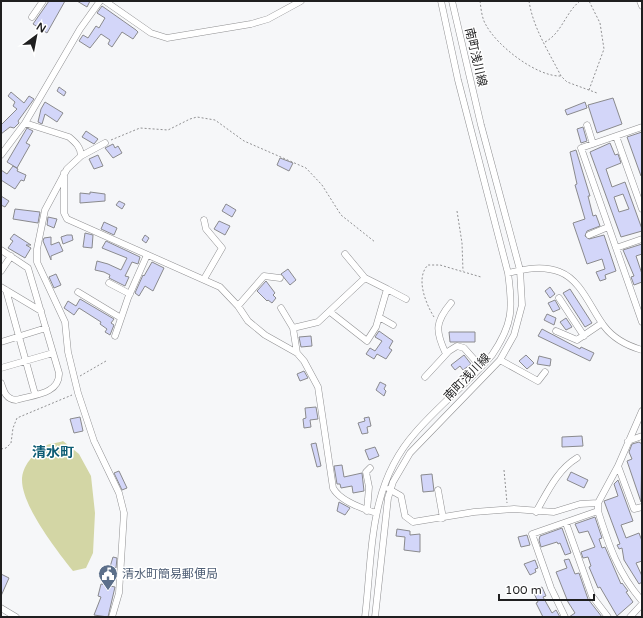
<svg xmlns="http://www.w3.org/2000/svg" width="643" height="618" viewBox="0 0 643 618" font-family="'Varela Round','Noto Sans JP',sans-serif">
  <rect width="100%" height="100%" fill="#f6f7f9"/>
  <path fill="#d3d6a5" d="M63 441 79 454 91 476 95 513 93 553 86 568 73 571C57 551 22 506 22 480 22 466 34 453 45 446 50 443 58 443 63 441Z"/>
  <path fill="#d3d6f9" stroke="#8a8a8d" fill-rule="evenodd" d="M49 1H65L47 33 33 24Z
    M77 1H90L87 7Z
    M102 6 136 30 138 32 133 39 122 32 112 47 108 44 110 40 101 34 90 48 79 41 83 35 88 38 96 26 99 28 105 18 97 13Z
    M59 87 66 92 64 96 57 91Z
    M11 92 24 103 29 96 34 99 18 121 19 123 14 128 10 127 1 134V125L17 109 13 106 15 102 8 96Z
    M613 98 622 124 597 133 588 105Z
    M45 102 63 113 57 122 45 114 42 124 38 122 41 109Z
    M585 102 587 108 567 115 565 110Z
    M583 127 587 141 581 143 577 129Z
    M27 128 33 131 26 143 30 145 17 168 7 162Z
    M86 131 98 139 94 144 82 137Z
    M642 132V176H641L627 137Z
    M610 143 615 155 618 154 621 163 606 169 612 187 625 182 642 229V231L621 237 590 152ZM623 194 629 209 619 212 614 197Z
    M113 144 115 148 118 146 122 153 113 158 105 148Z
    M576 150 590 196H588L593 216 596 215 600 226 587 231 585 236 589 239 604 235 616 271 605 275 606 279 600 281 596 272 605 269 602 259 587 264 573 223 585 219 575 185 577 184 570 152Z
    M98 155 103 166 94 169 89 159Z
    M280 158 293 163 289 171 277 165Z
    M13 166 18 169 17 171 26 175 24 181 21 180 15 189 1 180V170L7 174Z
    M90 192 105 194V201L80 203V193L90 194Z
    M1 196 9 201 5 207 1 205Z
    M119 201 125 204 122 209 116 205Z
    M226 204 236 210 232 217 222 211Z
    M15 209 40 212 38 223 13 219Z
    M48 217 57 219 54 228 47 225Z
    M219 221 230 226 225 235 214 229Z
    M104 222 117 228 114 235 101 229Z
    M85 233 93 235 92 248 83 247Z
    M14 234 31 245H26L31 248 25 258 8 248 13 241 10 239Z
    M67 235H72L73 240 63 244 61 237Z
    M145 235 149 238 146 243 142 240Z
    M51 237V245L59 242 63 251 51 256V260L43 241 44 238Z
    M106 241 140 257 138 264 132 262 125 276 129 277 125 286 109 278 110 275 104 272 95 270 97 261 108 264 121 270 127 258 102 248Z
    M642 244V254L636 256 642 274V282L634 285 631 277 634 276 623 250Z
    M152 262 164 268 153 291 145 286 139 296 135 293 143 275 144 276Z
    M288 269 296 280 290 285 281 274Z
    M56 274 61 285 54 288 49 277Z
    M266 281 275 293 273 295 276 298 272 303 268 300 267 301 257 291Z
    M550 287 555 294 550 298 545 291Z
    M570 289 592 323 585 327 563 293Z
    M80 299 114 319 111 323 114 325 110 335 105 332 107 329 100 324 101 322 79 308 74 315 64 308 68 301 76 306Z
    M555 300 560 309 553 312 548 303Z
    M547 314 556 318 554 325 544 320Z
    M566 318 572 327 566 330 560 322Z
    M542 329 580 349 581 347 594 353 590 361 538 336Z
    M379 331 393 341 389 348 392 350 386 359 377 354 374 359 366 354 370 348 375 351 382 341 375 337Z
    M449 332H475V342H450Z
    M311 336 312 346 301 347 299 337Z
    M464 355 471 364 463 370 460 366 455 370 451 365Z
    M526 355 534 363 527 369 519 361Z
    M539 356 551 359 550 366 537 364Z
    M304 371 308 378 300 381 297 374Z
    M380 382 386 385 384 389 386 391 384 396 376 390Z
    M316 407 318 419 310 420 311 427 304 428 303 419 306 418 305 408Z
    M80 417 83 431 74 433 70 419Z
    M369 417 371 426 367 427 368 433 362 434 358 423 365 421 364 418Z
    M582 436 583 446 562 447V437Z
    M639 442 642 444 641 502 627 461 632 459 629 452 632 444Z
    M316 443 321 466 317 467 311 444Z
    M375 447 379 456 369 460 365 450Z
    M342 465 344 477 362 473 364 491 353 493 352 486 341 488 340 484H337L334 466Z
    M119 471 127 488 122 490 114 473Z
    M571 472 588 480 584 488 567 480Z
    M432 474 434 491 423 492 421 475Z
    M618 480 633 521 621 525 626 538 639 533 642 541V561L636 563 642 576V582L639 584 624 560 622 548 619 549 617 545 620 544 604 501 618 496 614 484Z
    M339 502 350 508 345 515 337 511Z
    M595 517 602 538 599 539 602 548 605 547 621 584 622 583 628 591 626 592 633 602 617 616 600 587 598 588 589 567 591 566 588 557 583 558 581 552 595 547 588 531 579 533 575 524Z
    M562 528 571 553 565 555 560 543 558 544 557 542 541 547 539 540 540 536Z
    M397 529 410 531V535L420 534V552L404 550 405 537 396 536Z
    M527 535 530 545 521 547 518 537Z
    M113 557 117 558 116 568 110 567Z
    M569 559 575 574 579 573 588 599 602 617H569L575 613 568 602 556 572 567 568 564 560Z
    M535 560 538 568 535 569 536 572 530 575 524 564Z
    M1 574 9 578 1 596Z
    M101 584 115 587 108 617 94 615 101 597 98 596Z
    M542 587 546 596 543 597 552 613 556 610 560 617H543L536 603 538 602 533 591Z"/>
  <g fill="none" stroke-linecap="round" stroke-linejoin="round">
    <defs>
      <path id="minor" d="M100 1 80 29 25 123 69 137C75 142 81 147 81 156L67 169 45 210 37 249V262L65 322 68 352 78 393 94 441 119 493 124 513 119 593 112 617
        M105 1 151 33 167 38 251 24 268 19 301 1
        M640 1 642 6
        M32 17 43 1
        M587 125 593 144
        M642 127 581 148 642 322
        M616 136 642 209
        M1 155 25 123
        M81 156 105 143
        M64 173V213L67 219 220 287 238 306 248 321 265 335 297 353 304 361 318 387 333 488C340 501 363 509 376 513
        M589 235 608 227
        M616 248 642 239
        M1 250 28 268 59 373C60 394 33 395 16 400 6 399 4 392 1 383
        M345 254 365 278
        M1 271 11 256
        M508 273C525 269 543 265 560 272 581 280 591 309 604 326 613 338 628 346 642 350
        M204 279 222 248 206 229 204 220
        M109 283 130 294
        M1 287 41 311
        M387 289 406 299
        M6 290 35 394
        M78 292 121 318
        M559 298 584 336
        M238 306 264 276 280 278
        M281 308 293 328
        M379 317 393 325
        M556 331 577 340 602 323
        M115 336 128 298 147 255
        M1 342 46 328
        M297 353 293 328 318 322 365 278 387 289 376 327 367 341 330 312
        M446 354C435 331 435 322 451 303
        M500 360 538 381 545 372
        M1 368 53 353
        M425 377 449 351 457 346 464 348 481 367
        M628 441 642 436
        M618 466 634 509 642 507
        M389 489 401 496 405 516 413 522 474 512 514 509 554 512 580 504 598 503
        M438 490 443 518
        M367 511 369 487 366 472 370 468
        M598 511C609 546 618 573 642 601
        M536 512C547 493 557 470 577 458
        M566 523 592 596 608 617
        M1 608 16 617
        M365 617C373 551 368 486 415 433 439 405 468 383 492 355 513 324 513 309 508 273L458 80 441 1
        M375 617 388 498 393 482 410 453 500 360 514 335 522 305 520 270 481 125 452 1
        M565 617 551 588 532 534 598 511V503L618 466 642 411
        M630 617 642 604"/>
    </defs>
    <use href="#minor" stroke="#909092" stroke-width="7"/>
    <path stroke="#919193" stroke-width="1" stroke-dasharray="2 2" stroke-linecap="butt" d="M480 1C481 9 482 19 486 25 497 46 537 77 561 76
      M529 1C533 28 549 52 561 76L567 82 597 93
      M545 42C562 33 565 13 580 1
      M589 90 604 49 600 23 589 1
      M111 140 140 128 168 130 190 119 197 117 215 120 244 141 306 168 322 185 341 215 375 242
      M457 211 462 243 463 271
      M434 317C426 304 415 278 428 265H440L481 277
      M80 376 106 361
      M1 449 6 448 11 443 13 428 17 418 72 395
      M504 470 507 503"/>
    <use href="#minor" stroke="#fff" stroke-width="6"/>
  </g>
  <defs>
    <symbol id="civic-pin" viewBox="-11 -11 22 30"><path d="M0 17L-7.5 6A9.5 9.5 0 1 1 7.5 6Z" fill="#5c6f8a" stroke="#fff"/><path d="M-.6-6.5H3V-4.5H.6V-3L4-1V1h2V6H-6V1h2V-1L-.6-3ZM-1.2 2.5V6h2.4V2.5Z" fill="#fff"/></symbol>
  </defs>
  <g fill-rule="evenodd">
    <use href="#civic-pin" x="97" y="563" width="22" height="30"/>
  </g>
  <g text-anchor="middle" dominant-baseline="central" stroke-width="3" stroke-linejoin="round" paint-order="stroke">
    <g font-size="12" fill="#1f1f20" stroke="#fff">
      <text transform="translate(476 57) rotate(77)">南町浅川線</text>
      <text transform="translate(467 377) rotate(-46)">南町浅川線</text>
    </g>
    <g font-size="12" fill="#4e5e75" stroke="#fff" text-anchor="start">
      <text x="122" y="574">清水町簡易郵便局</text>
    </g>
    <g font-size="14" font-weight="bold" fill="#0d5c74" stroke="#fff">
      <text x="53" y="452">清水町</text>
    </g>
  </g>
  <rect width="643" height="618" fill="none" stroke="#1f1f20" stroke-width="4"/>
  <g transform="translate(36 36) rotate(32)" stroke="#ffffff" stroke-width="3" paint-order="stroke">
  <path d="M0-3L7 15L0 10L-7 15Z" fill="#1f1f20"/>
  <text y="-6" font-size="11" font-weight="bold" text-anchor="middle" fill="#1f1f20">N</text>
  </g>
  <path d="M499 594v6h95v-6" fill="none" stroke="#1f1f20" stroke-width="2"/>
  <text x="505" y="594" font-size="12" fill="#1f1f20" stroke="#ffffff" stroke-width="3" paint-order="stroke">100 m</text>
</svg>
